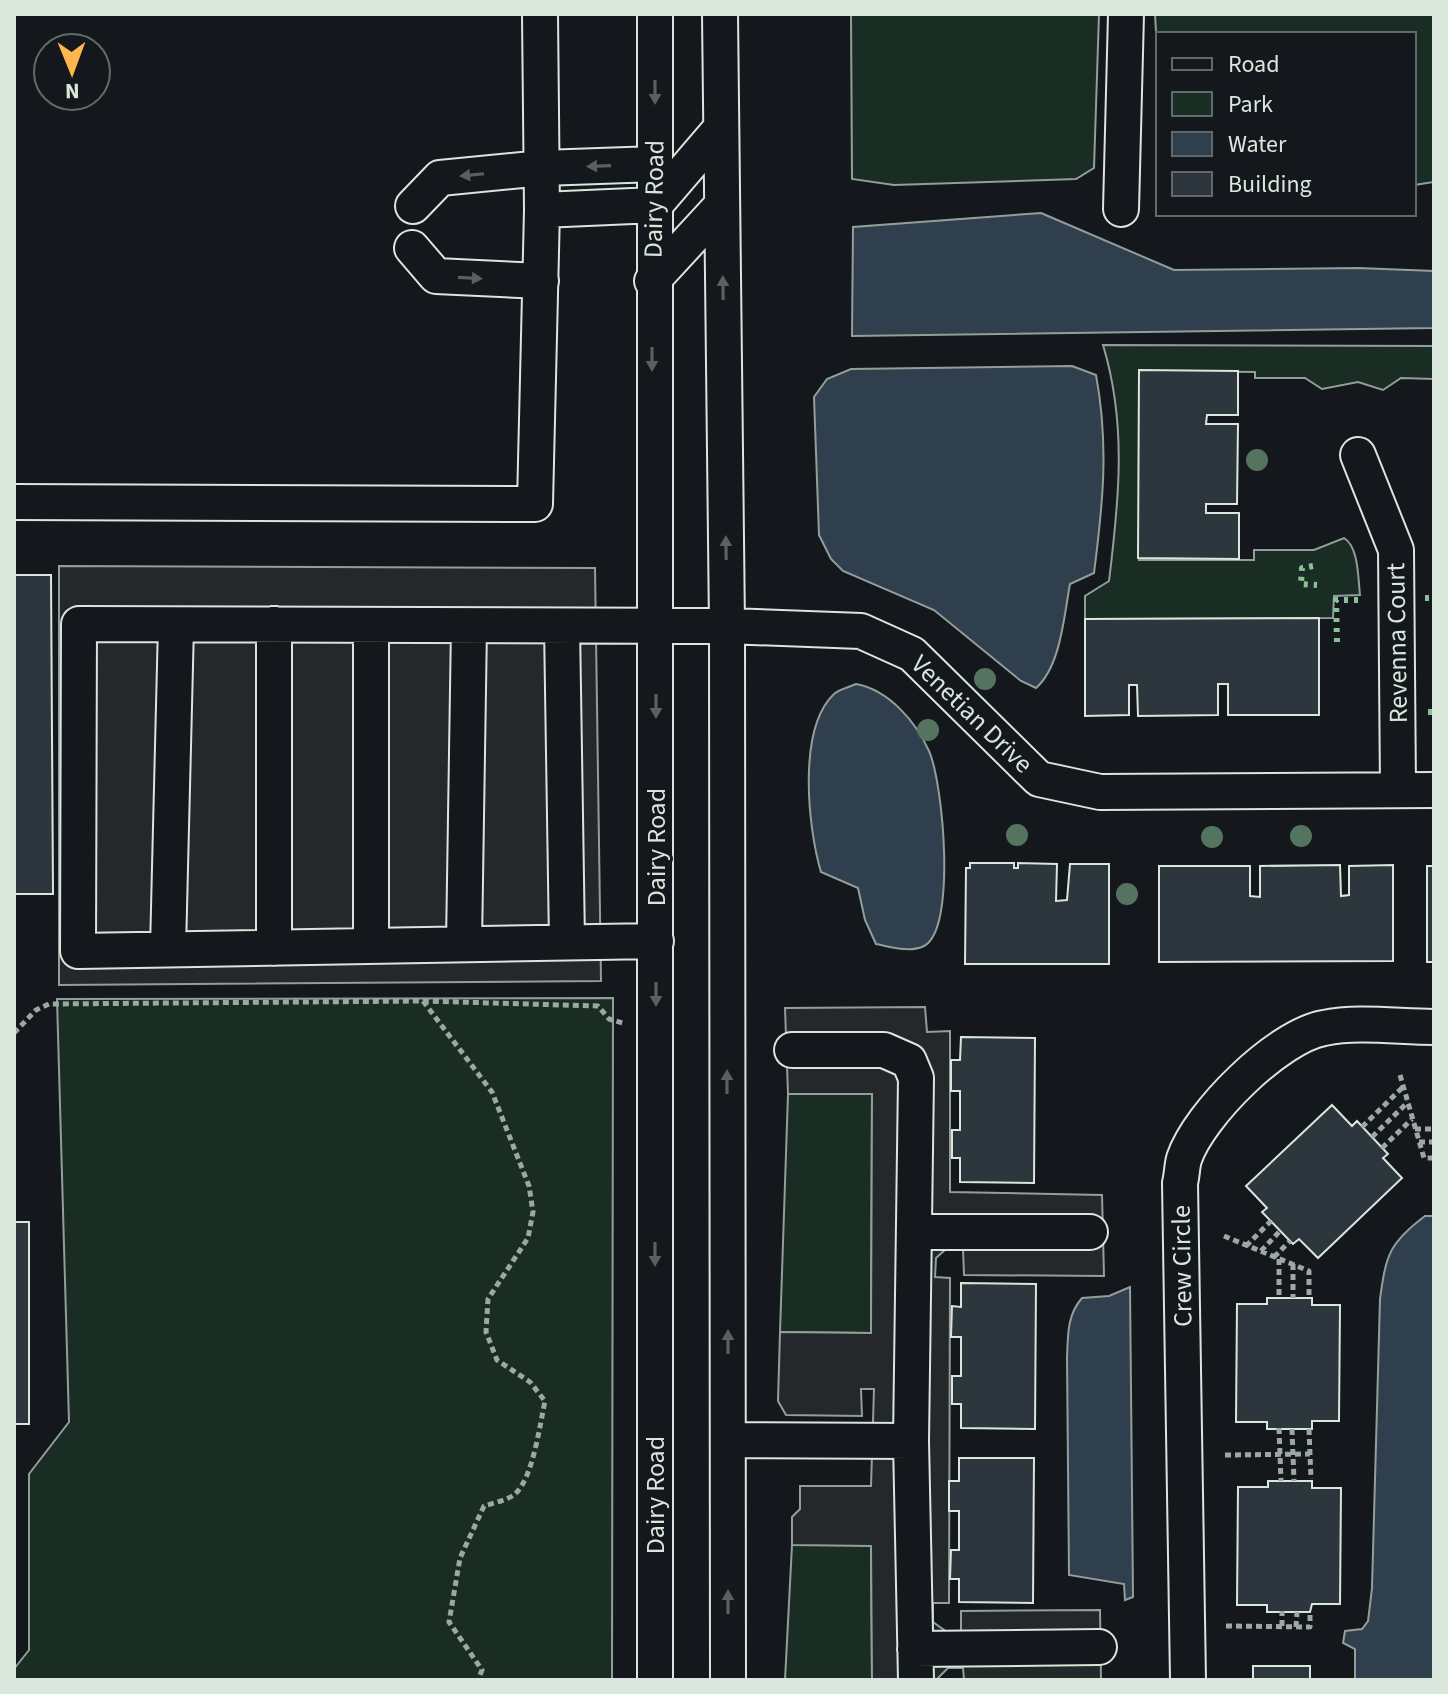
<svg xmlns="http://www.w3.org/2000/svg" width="1448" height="1694" viewBox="0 0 1448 1694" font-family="'Source Sans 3',sans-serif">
  <rect width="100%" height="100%" fill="#14181c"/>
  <path fill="#1a2d24" stroke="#939e99" stroke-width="2" d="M851 14H1099L1094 168 1076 179 894 185 852 179Z
    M1155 14H1434V182L1414 185V34H1158V68Z
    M1103 345 1434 346V379L1401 378 1383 390 1358 382 1322 389 1305 378H1255V372L1139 371V560H1254V550H1314L1344 538C1359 547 1358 579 1360 595L1334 596 1333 618 1085 619V596L1109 581C1119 500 1127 424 1103 345Z
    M613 998 612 1680H14V1669L29 1650V1474L69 1422 57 999Z
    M872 1093 871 1333 780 1332 788 1094Z
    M792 1545H871L872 1680H785Z"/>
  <path fill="#24282b" stroke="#939e99" stroke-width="2" d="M59 566 595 568 601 981 59 985Z
    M925 1007 927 1032 950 1031V1192L1102 1195 1104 1276 964 1275 963 1249H946L936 1258 935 1277 950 1278 949 1603H933V1622L947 1632 961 1633V1611L1100 1610 1101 1680H964L963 1668H948L936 1680H872L871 1546 792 1545V1517L800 1509V1486H871L874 1389H861L862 1416 786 1415 778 1401 780 1332 871 1333 872 1094H788L785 1008Z"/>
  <path fill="#2f3f4d" stroke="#939e99" stroke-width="2" d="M1041 213 1174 270 1358 268 1434 271V328L852 336 853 227Z
    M1072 366 1096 375C1109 445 1103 503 1094 573L1070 584C1064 615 1061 666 1036 688L1021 681 934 610 843 571 831 559 819 535 814 397 827 379 851 369Z
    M856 684C889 690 916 722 929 751 943 782 957 929 924 946 910 953 891 947 876 944L865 920 858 888 821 872C808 828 797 729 834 694 839 689 850 687 856 684Z
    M1425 1216H1434V1680H1355V1649L1343 1643 1345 1631 1362 1629 1368 1621 1372 1588 1380 1299C1386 1255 1389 1243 1425 1216Z
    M1130 1287 1133 1597 1125 1600 1124 1584 1069 1575 1067 1357C1068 1335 1067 1315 1082 1298L1109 1296Z"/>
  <path fill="#2c363c" stroke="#d8e6dc" stroke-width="2" d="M1139 370 1238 371V415H1207L1206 424H1238L1237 504H1206V513H1239V559L1138 558Z
    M14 575H51L53 894H14Z
    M1319 618V715H1228V684H1218V715L1138 716 1137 685H1129V715L1085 716V619Z
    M970 863H1014V868H1018V863L1057 864 1056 901 1067 900 1070 864H1109V964H965L966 868H970Z
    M1340 865 1341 896 1349 895V866L1393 865V961L1159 962V866H1250V896L1260 897V866Z
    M1427 866H1434V962H1427Z
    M961 1037 1035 1038 1034 1183 960 1182V1158H952V1130H960V1091H951V1060H960Z
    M1332 1105 1352 1126 1357 1121 1372 1137 1388 1154 1383 1158 1402 1178 1318 1258 1299 1239 1293 1244 1290 1241 1262 1212 1267 1208 1246 1186Z
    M14 1222H29V1424H14Z
    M961 1283 1036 1284 1035 1429 961 1428V1404H952V1376H961V1337H951L952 1306 961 1307Z
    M1267 1298H1312V1305H1340L1339 1421H1312V1429H1267V1422H1236L1237 1304H1267Z
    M959 1458H1034L1033 1603 959 1602V1579H950L951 1550H959V1511H949V1481H959Z
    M1268 1481H1312V1488H1341L1340 1604H1312L1310 1612H1267V1605H1237L1238 1487H1268Z
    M1253 1666H1310V1680H1253Z"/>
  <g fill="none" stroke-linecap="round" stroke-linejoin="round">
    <defs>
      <path id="minor" d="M655 14V1680
        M720 14 727 626 728 1680
        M413 206 440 178 542 168 656 164
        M1121 209 1126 14
        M542 210 655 205 721 128
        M412 248 436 276 541 281
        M652 281 722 205
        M1358 455 1396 550 1398 790
        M14 502 535 504 542 210 540 14
        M274 624V948
        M371 626V946
        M562 626 567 942
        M656 941 78 951 79 624 727 626 861 631 912 654 1039 779 1100 792 1434 790
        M464 944 469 626
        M168 949 176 625
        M792 1050H884L909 1061 916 1078 911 1441
        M914 1232H1090
        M728 1440 911 1441 916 1680
        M915 1649 1099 1647
        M1188 1680 1180 1183C1182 1175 1182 1166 1184 1159 1199 1114 1278 1036 1324 1028 1358 1021 1399 1027 1434 1027"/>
    </defs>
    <use href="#minor" stroke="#d8e6dc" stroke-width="38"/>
    <path stroke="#9da8a2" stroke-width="5" stroke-dasharray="6 4" stroke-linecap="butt" d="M423 1001 492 1092 529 1186 533 1212 528 1238 488 1299 486 1332 497 1360 530 1382 545 1401C540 1424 533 1478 515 1494 508 1500 493 1503 484 1506L460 1558 449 1622 482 1670 478 1680
      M14 1033 36 1010 49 1004 423 1001 598 1006 609 1019 626 1024
      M1400 1075 1424 1158H1434
      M1362 1127 1403 1087
      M1415 1129H1434
      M1372 1137 1408 1102
      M1419 1142H1434
      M1382 1148 1412 1119
      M1224 1236 1309 1271V1298
      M1246 1246 1271 1221
      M1261 1251 1280 1231
      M1274 1257 1290 1241
      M1279 1259V1298
      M1293 1264V1298
      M1279 1428 1281 1481
      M1292 1429 1294 1481
      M1309 1429 1311 1479
      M1225 1455 1310 1454
      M1226 1626 1310 1627V1612
      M1282 1626V1611
      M1296 1627 1297 1612"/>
    <use href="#minor" stroke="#14181c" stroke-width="34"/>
    <path stroke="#8ac095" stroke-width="6" stroke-dasharray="4 6" stroke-linecap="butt" d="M1313 566 1302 568 1301 584 1317 585
      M1425 598H1434
      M1337 642 1336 600H1360
      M1428 712H1434"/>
  </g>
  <g fill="#55745f">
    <circle cx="1257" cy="460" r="11"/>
    <circle cx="985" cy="679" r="11"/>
    <circle cx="928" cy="730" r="11"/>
    <circle cx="1017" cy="835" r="11"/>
    <circle cx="1301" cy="836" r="11"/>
    <circle cx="1212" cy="837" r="11"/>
    <circle cx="1127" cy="894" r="11"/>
  </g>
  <defs><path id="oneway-solid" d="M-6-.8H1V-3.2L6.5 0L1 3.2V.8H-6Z" transform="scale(2)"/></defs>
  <g fill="#59605f">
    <use href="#oneway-solid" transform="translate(655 92) rotate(90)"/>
    <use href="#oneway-solid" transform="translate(599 166) rotate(178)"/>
    <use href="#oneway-solid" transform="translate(472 175) rotate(174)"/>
    <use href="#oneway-solid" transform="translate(470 278) rotate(3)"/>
    <use href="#oneway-solid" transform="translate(723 288) rotate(-91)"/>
    <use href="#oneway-solid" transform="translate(652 359) rotate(90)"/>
    <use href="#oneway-solid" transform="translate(726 548) rotate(-91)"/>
    <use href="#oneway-solid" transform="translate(656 706) rotate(90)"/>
    <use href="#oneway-solid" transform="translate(656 994) rotate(90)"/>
    <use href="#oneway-solid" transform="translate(727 1082) rotate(-90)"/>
    <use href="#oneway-solid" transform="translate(655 1254) rotate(90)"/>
    <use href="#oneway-solid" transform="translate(728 1342) rotate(-90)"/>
    <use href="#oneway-solid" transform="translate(728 1602) rotate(-90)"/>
  </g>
  <g text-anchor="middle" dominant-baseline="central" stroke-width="6" stroke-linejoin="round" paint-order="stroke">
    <g font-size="26" fill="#d8e6dc" stroke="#14181c">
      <text transform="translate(654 199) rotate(-89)">Dairy Road</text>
      <text transform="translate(1397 643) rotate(-91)">Revenna Court</text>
      <text transform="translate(972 714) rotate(44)">Venetian Drive</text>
      <text transform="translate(656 847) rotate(-90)">Dairy Road</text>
      <text transform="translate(1182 1266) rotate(-91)">Crew Circle</text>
      <text transform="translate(655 1495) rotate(-90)">Dairy Road</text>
    </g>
  </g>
  <rect width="1448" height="1694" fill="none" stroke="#d8e6dc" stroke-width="32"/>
  <rect x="1156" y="32" width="260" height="184" fill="#14181c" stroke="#626a69" stroke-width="2"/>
  <rect x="1172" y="58" width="40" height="12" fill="#14181c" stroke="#626a69" stroke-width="2"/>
  <text x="1228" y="72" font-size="24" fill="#d8e6dc">Road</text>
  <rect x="1172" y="92" width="40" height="24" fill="#1a2d24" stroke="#626a69" stroke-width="2"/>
  <text x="1228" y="112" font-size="24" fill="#d8e6dc">Park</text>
  <rect x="1172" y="132" width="40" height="24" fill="#2f3f4d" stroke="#626a69" stroke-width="2"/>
  <text x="1228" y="152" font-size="24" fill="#d8e6dc">Water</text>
  <rect x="1172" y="172" width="40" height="24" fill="#2c363c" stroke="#626a69" stroke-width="2"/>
  <text x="1228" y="192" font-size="24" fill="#d8e6dc">Building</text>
  <g transform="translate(72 72) rotate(179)"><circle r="38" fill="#14181c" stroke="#626a69" stroke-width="2"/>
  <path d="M0-6L14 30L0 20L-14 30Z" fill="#ffb74d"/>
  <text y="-12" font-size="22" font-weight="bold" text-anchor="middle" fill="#d8e6dc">N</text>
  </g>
</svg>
